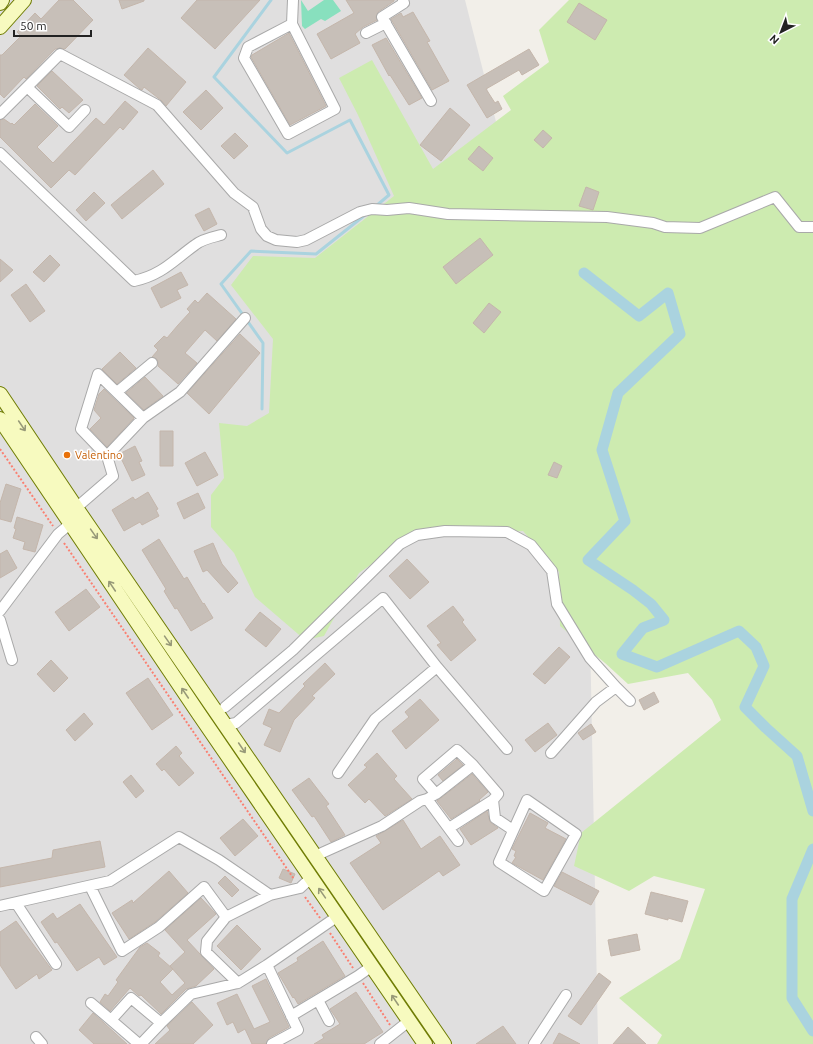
<svg xmlns="http://www.w3.org/2000/svg" width="813" height="1044" viewBox="0 0 813 1044" font-family="Ubuntu,sans-serif">
  <rect width="100%" height="100%" fill="#f2efe9"/>
  <path fill="#e0dfdf" d="M0 0H465L587 479 598 1044H0Z"/>
  <path fill="#cdebb0" d="M569 0H813V1044H657L662 1035 619 998 680 959 705 889 654 876 629 891 574 866 581 833 721 720 712 700 688 673 628 684 605 663 560 626 559 572 523 531 507 532H417L359 573 324 636 305 640 255 597 234 553 211 527V495L224 478 219 423 247 426 269 413 273 339 231 285 253 256 315 258 394 196 358 115 339 78 372 60 433 169 511 110 503 96 549 62 539 30Z"/>
  <path fill="#88e0be" d="M301 0 308 11 324 0H333L341 11 325 21 321 19 305 29 302 26Z"/>
  <g fill="none" stroke-linecap="round" stroke-linejoin="round">
    <path stroke="#aad3df" stroke-width="3" d="M271 0 214 77 287 153 350 120 389 195 376 206
      M262 409 263 343 221 284 251 251 316 254 365 215"/>
    <path stroke="#aad3df" stroke-width="11" d="M584 273 639 316 668 293 680 334 618 393 602 450 625 521 588 560 633 590 651 604 664 620 643 628 622 654 657 667 739 631 756 647 764 666 745 707 766 728 797 756 813 811
      M813 849 792 899V998L813 1031"/>
  </g>
  <path fill="#c7bfb8" stroke="#c4b6ab" d="M59 0H73L93 20 65 49 60 48 55 49 26 79 24 77 4 98 0 94V55H2L21 36 17 32 35 13 41 19Z
    M119 0H144V1L122 9Z
    M197 0H260L215 49 181 18Z
    M346 0H394V1L378 12 376 17 377 20 363 27 355 34 360 43 331 59 317 34 354 13Z
    M579 3 607 20 595 40 567 22Z
    M413 12 430 41 427 42 449 81 432 90 391 19 401 13 403 17Z
    M289 33 326 106 290 125 251 57 252 55Z
    M386 38 422 98 409 105 390 75 389 76 372 45Z
    M148 48 186 82 166 106 162 101 144 87 142 90 140 89 124 75Z
    M529 49 539 65 522 75 519 70 486 89 495 103 498 101 502 109 487 118 467 85Z
    M52 71 83 100 69 113 62 107 60 109 37 86Z
    M206 90 223 108 201 130 183 112Z
    M125 101 138 112 123 130 120 127 75 175 69 170 51 188 0 137V120L4 119 11 124 12 123 14 125 35 104 58 126 37 147 53 163 96 118 104 125Z
    M450 108 470 125 441 161 420 145Z
    M543 130 552 138 543 148 534 140Z
    M235 133 248 146 234 159 221 146Z
    M479 146 493 158 483 171 468 159Z
    M153 170 164 184 122 219 111 205Z
    M586 187 599 192 593 210 579 206Z
    M94 192 105 203 86 221 76 210Z
    M209 208 217 224 204 231 195 215Z
    M480 238 493 255 456 284 443 267Z
    M50 255 60 265 44 282 33 272Z
    M0 259 13 270 0 282Z
    M181 272 188 285 177 290 181 298 161 308 151 288Z
    M26 284 45 311 30 322 11 295Z
    M207 293 236 319 217 341 205 330 185 353 197 363 178 384 158 366V362L157 359 152 357 158 350 154 346 164 336 167 338 178 325 190 312 187 309 195 300 198 303Z
    M489 303 501 312 484 333 473 323Z
    M240 334 260 353 209 414 187 393Z
    M120 352 136 368 117 384 102 369Z
    M145 377 163 396 144 410 126 393Z
    M104 389 134 418 107 447 90 429 101 418 94 410 99 394Z
    M160 431H173V466H160Z
    M135 446 142 461 139 462 145 475 132 481 119 454Z
    M205 452 218 475 197 486 185 463Z
    M554 462 562 466 557 478 548 475Z
    M6 484 21 489 11 522 0 519V503Z
    M148 492 158 509 156 510 159 516 142 525 140 522 124 531 112 510 133 497 135 500Z
    M198 493 205 508 184 519 177 503Z
    M17 517 43 525 35 552 23 549 25 542 13 538 16 529 14 528Z
    M159 539 184 579 187 577 203 604 204 603 213 618 191 631 177 608 175 609 164 591 166 589 142 550Z
    M213 543 222 564 238 583 228 593 207 570 203 572 194 551Z
    M7 550 17 568 0 578V554Z
    M407 559 429 582 410 599 389 576Z
    M86 589 100 607 69 631 55 612Z
    M453 606 464 620 462 622 476 640 451 661 437 645 441 643 427 626Z
    M260 612 281 629 266 647 245 630Z
    M559 647 570 657 545 684 533 674Z
    M51 660 68 678 54 692 37 674Z
    M325 663 335 674 312 696 315 698 294 720 280 752 264 745 272 728 263 724 269 709 279 713 305 686 303 684Z
    M148 678 173 715 152 730 126 693Z
    M654 692 659 702 644 710 639 700Z
    M420 699 439 720 406 749 392 731 409 717 405 712Z
    M84 713 93 724 75 741 66 730Z
    M548 723 557 735 535 752 525 740Z
    M591 724 596 732 583 740 578 733Z
    M176 746 182 753 179 756 194 773 179 786 164 769 162 771 156 764Z
    M377 753 397 776 394 779 412 799 385 816 369 799 365 803 348 785 367 767 364 765Z
    M457 759 463 765 443 781 438 775Z
    M472 774 488 792 479 800 480 801 451 819 437 801Z
    M131 775 144 791 136 798 123 782Z
    M309 778 329 804 326 806 345 835 331 842 314 816 312 817 292 790Z
    M487 811 490 822 498 828 471 845 460 829Z
    M530 813 548 823 545 828 566 839 543 880 512 863 516 857 514 856 516 851 512 849Z
    M243 819 258 836 235 856 220 838Z
    M403 820 421 849 440 836 460 865 443 876 439 871 383 910 350 863 381 843 376 836 385 831Z
    M100 841 105 867 0 887V868L52 858 53 850Z
    M283 869 295 874 291 883 279 878Z
    M169 871 188 893 155 922 129 939 112 913 132 900 133 903Z
    M562 872 599 891 591 905 554 886Z
    M225 876 239 890 232 897 218 883Z
    M651 892 688 901 682 922 668 918V920L645 914Z
    M201 898 216 914 187 940 214 969 196 986 186 989 161 1014 141 995 139 996 130 988 110 1011 100 1002 105 994 108 996 118 982 116 980 140 947 147 943 160 953 158 956 173 969 160 982 172 995 185 983 170 966 185 952 165 930Z
    M80 904 117 957 104 965 99 957 77 971 57 942 55 943 41 922 53 913 57 919Z
    M16 921 52 970 39 979 37 974 16 989 0 965V932Z
    M237 925 261 949 241 970 217 946Z
    M637 934 640 950 611 956 608 940Z
    M323 941 345 976 298 1004 294 997 293 998 278 973 298 961 297 958Z
    M599 973 611 982 581 1025 568 1016Z
    M266 979 289 1027 269 1038 266 1044H252L245 1029 238 1033 233 1022 227 1025 217 1003 237 994 254 1029 270 1022 252 986Z
    M356 992 383 1032 364 1044H314L324 1038 322 1035 340 1024 330 1009Z
    M192 1002 213 1025 193 1044H155L170 1030 167 1026Z
    M93 1013 104 1023 127 1044H94L79 1030Z
    M503 1026 516 1044H476Z
    M628 1027 646 1044H613Z
    M559 1033 580 1044H553Z"/>
  <g fill="none" stroke-linecap="round" stroke-linejoin="round">
    <defs>
      <path id="minor" d="M403 0 404 3 382 17 431 101
        M292 24 248 47 244 58 288 134 335 109 292 24 293 0
        M366 33 386 23
        M27 87 69 127 85 110
        M0 114 60 54 157 105 234 193 253 207 261 229 267 236 276 240 297 242 306 240 360 212 372 209 387 210 409 208 448 214 607 217 653 223 665 227 700 228 775 197 799 227H813
        M0 153 134 281C162 275 174 260 195 245 202 239 213 237 221 235
        M117 392 152 363
        M107 456 81 429 98 374 143 418
        M76 508 113 476 107 456 143 418 180 392 245 318
        M0 611 58 534 70 524
        M0 620 12 660
        M616 687 630 701
        M225 707 293 650 400 544 417 535 445 531 507 532 531 545 552 571 557 604 590 658 616 687 596 702 551 753
        M226 725 236 723 383 598 437 667 507 749
        M338 773 375 719 437 667
        M436 794 473 765
        M427 799 436 794 423 779 457 750 473 765 498 794 493 800 449 828
        M493 800 495 818 513 830
        M527 800 576 834 544 891 499 862Z
        M315 856 382 826 420 801 427 799 458 841
        M90 886 122 951 159 927 204 887 226 917 270 895
        M16 903 56 964
        M0 906 110 881 179 837 219 860 270 895 300 888 312 877
        M226 917 207 941 206 952 238 983 267 965 298 1030 272 1044
        M267 965 338 916
        M318 1000 329 1021
        M91 1003 111 1020
        M291 1016 358 976 372 966
        M36 1037 42 1044
        M139 1044 111 1020 131 998 161 1023 191 994 238 983
        M141 1044 161 1023
        M380 1044 409 1021
        M534 1044 566 995"/>
      <path id="secondary" d="M0 3 2 0
        M0 27 24 0
        M0 394 81 515 444 1044
        M0 419 199 714 425 1044"/>
    </defs>
    <use href="#minor" stroke="#a9a9a9" stroke-width="12"/>
    <use href="#secondary" stroke="#707d05" stroke-width="16"/>
    <path stroke="#fa8072" stroke-width="2" stroke-dasharray="2 2" stroke-linecap="butt" d="M0 449 53 526
      M64 543 294 879
      M305 897 320 918
      M330 933 353 968
      M363 983 390 1025"/>
    <use href="#minor" stroke="#fff" stroke-width="10"/>
    <use href="#secondary" stroke="#f7fabf" stroke-width="14"/>
  </g>
  <defs><path id="oneway-shaft" d="M-6 0H5M1.5-3L5.5 0L1.5 3" fill="none" stroke-width="1.6" stroke-linecap="round" stroke-linejoin="round"/></defs>
  <g stroke="#979978">
    <use href="#oneway-shaft" transform="translate(22 426) rotate(56)"/>
    <use href="#oneway-shaft" transform="translate(94 534) rotate(55)"/>
    <use href="#oneway-shaft" transform="translate(112 586) rotate(-124)"/>
    <use href="#oneway-shaft" transform="translate(168 641) rotate(55)"/>
    <use href="#oneway-shaft" transform="translate(185 693) rotate(-124)"/>
    <use href="#oneway-shaft" transform="translate(242 748) rotate(56)"/>
    <use href="#oneway-shaft" transform="translate(322 893) rotate(-125)"/>
    <use href="#oneway-shaft" transform="translate(395 1000) rotate(-124)"/>
  </g>
  <circle fill="#e8710a" stroke="#fff" stroke-width="1.5" cx="67" cy="455" r="4"/>
  <g text-anchor="middle" dominant-baseline="central" stroke-width="3" stroke-linejoin="round" paint-order="stroke">
    <g font-size="11" fill="#c56008" stroke="#fff" text-anchor="start">
      <text x="75" y="455">Valentino</text>
    </g>
  </g>
  <g transform="translate(781 32) rotate(222)" stroke="#ffffff" stroke-width="3" paint-order="stroke">
  <path d="M0-3L7 15L0 10L-7 15Z" fill="#222222"/>
  <text y="-6" font-size="11" font-weight="bold" text-anchor="middle" fill="#222222">N</text>
  </g>
  <path d="M14 30v6h77v-6" fill="none" stroke="#222222" stroke-width="2"/>
  <text x="20" y="30" font-size="12" fill="#222222" stroke="#ffffff" stroke-width="3" paint-order="stroke">50 m</text>
</svg>
